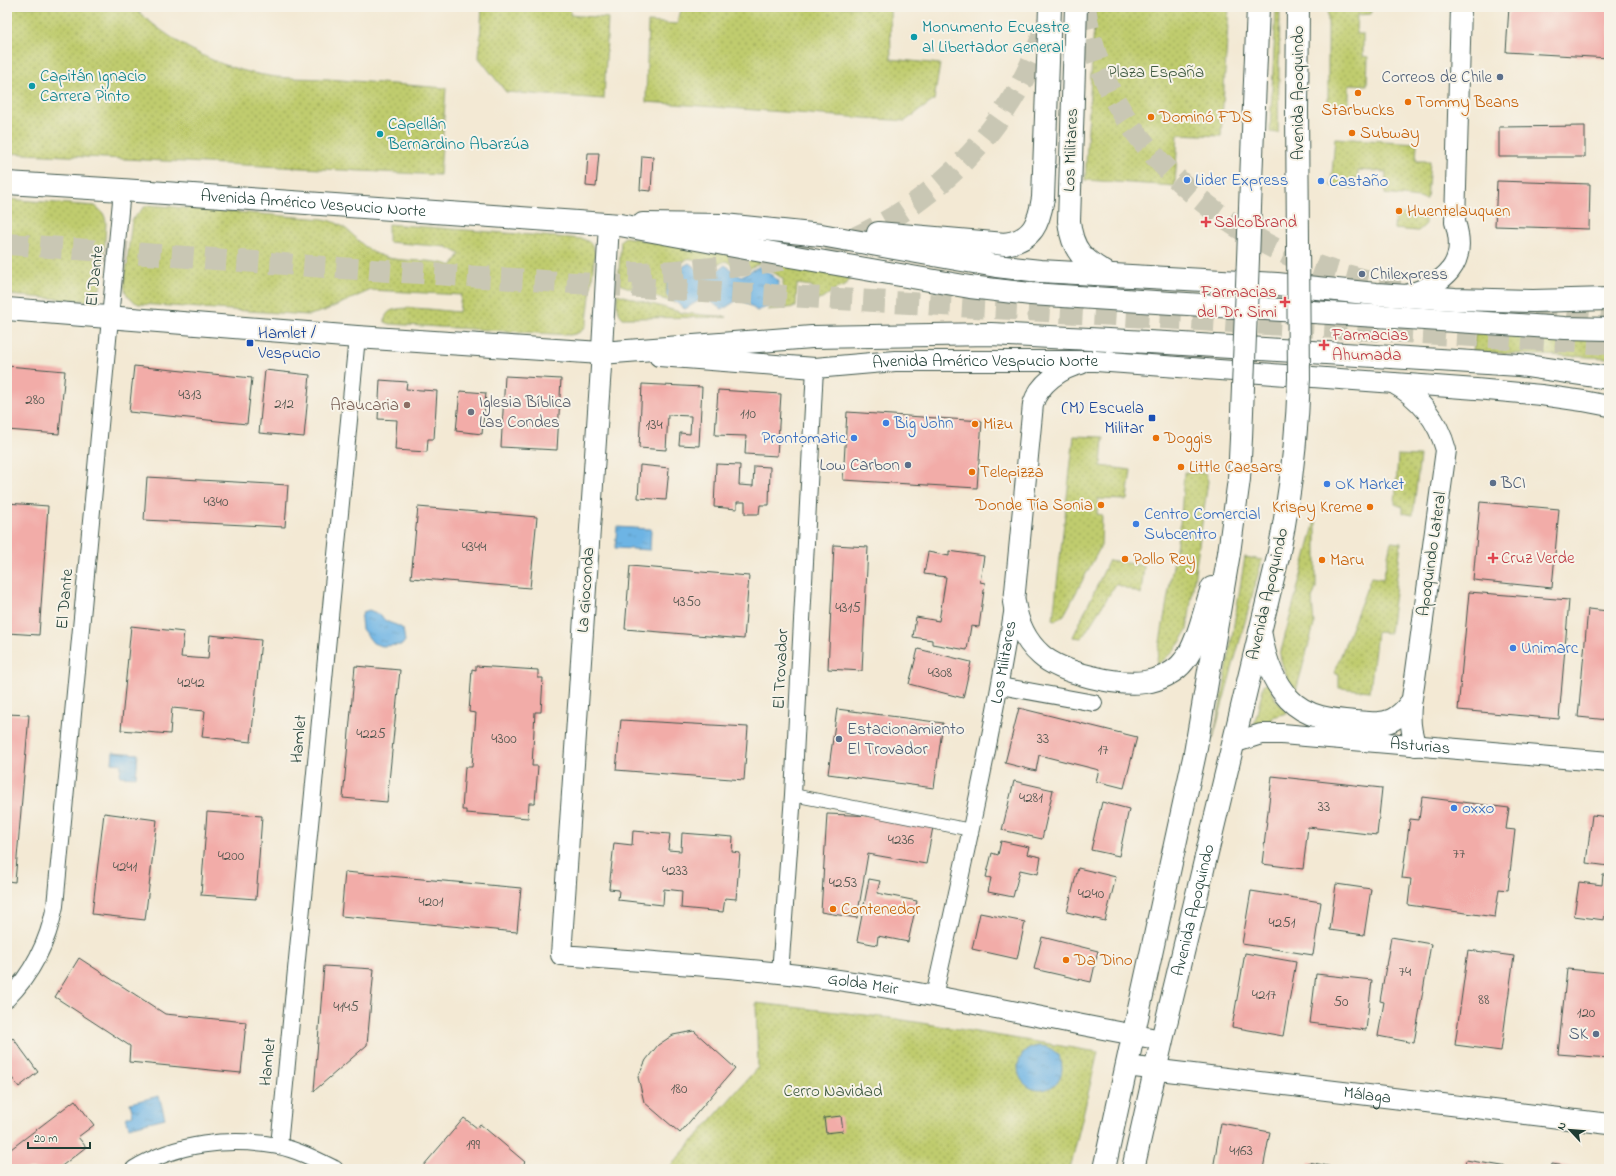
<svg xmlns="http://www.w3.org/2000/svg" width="1616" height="1176" viewBox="0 0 1616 1176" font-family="'Indie Flower',sans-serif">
  <defs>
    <pattern id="grass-dots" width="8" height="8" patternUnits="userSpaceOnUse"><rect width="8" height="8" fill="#c0cc6e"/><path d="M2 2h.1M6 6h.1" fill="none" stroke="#9ba75b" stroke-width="1.8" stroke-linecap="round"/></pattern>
    <pattern id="water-ripples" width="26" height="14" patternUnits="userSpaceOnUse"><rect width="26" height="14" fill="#6db4e4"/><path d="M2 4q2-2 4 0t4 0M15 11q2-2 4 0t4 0" fill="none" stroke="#5994ba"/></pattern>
  </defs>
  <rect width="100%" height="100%" fill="#f7f3e8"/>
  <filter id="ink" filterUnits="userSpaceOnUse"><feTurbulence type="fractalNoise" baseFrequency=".025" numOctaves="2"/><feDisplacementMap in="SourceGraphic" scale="8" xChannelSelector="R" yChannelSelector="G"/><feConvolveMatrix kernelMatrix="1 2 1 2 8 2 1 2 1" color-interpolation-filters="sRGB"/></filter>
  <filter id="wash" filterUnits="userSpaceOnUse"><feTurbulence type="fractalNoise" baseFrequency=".012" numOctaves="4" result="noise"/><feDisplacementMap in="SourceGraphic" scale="16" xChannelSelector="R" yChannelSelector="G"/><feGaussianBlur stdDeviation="0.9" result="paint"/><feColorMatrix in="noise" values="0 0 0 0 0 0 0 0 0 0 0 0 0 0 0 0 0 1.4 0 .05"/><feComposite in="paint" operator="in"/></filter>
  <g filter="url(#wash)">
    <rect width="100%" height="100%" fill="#f3e9d4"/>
    <path fill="url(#grass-dots)" stroke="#708451" d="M7 7H133C171 42 217 69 270 76 289 79 308 78 328 79 367 82 407 85 446 88L440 175 7 153Z
      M482 7H571L570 15 608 18 604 99 506 92 479 58Z
      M682 7H890L891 59 940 64 934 100 905 121 646 102 648 22 677 24Z
      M1095 7H1229L1221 136 1178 134 1175 186 1085 180Z
      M1276 7H1280L1278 133 1270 132Z
      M1328 7H1372L1371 14 1357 15 1356 34H1363V56L1368 57 1367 85 1349 84V110H1328Z
      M1335 138 1417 143 1416 161H1430L1427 199 1385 194 1386 172 1358 170 1357 188 1331 186Z
      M7 199 95 206C102 211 105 214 106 223 105 236 104 288 97 296 94 299 90 300 86 301L7 295Z
      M149 205 323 219C329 220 335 222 340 225 357 235 360 248 382 256 404 264 430 257 452 266L460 254 447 247 388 242V224L583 239C590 242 593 244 595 252L587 322C584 331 580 333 570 335L390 324 385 322C385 316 387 312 393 310 408 305 442 311 459 312L461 295 371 290 324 311 309 315 139 304C130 300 126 296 124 286L132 220 143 208Z
      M1395 214 1425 215V225L1418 231 1394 229Z
      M625 237 851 274 850 279 845 286 836 289 822 299 813 301 812 286 797 284 796 307 767 310 783 301V279L760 263 743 272 726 261 708 268 690 258 667 271 666 295 675 303 648 294V275L635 274 634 290 618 283 621 240Z
      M617 294 683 313 727 317 623 318C616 311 617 303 617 294Z
      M1476 328 1609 332V358L1473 352Z
      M1074 436 1103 437 1101 466 1131 470 1127 500 1098 499 1097 514 1102 515 1101 546 1064 615 1056 620 1053 619Z
      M1398 455 1420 456 1413 515 1403 513V507L1395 504Z
      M1184 472 1205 473 1208 481 1187 630C1180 646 1170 655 1156 666L1181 518Z
      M1316 517V588L1312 599 1314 625 1296 691C1287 680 1283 669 1280 655Z
      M1391 542 1401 543 1390 633 1377 632 1370 691 1339 688V675L1334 673 1371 577 1383 579Z
      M1245 557 1262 560 1213 738 1223 692Z
      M1109 560 1144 566 1141 594 1116 584 1082 638 1073 637Z
      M1264 684H1269L1276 700 1287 713 1273 717 1271 725 1254 726Z
      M756 1003 891 1018 1098 1052 1070 1169H668L758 1067Z"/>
    <path fill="url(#water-ripples)" stroke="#46788c" d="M689 263 708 277 725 265 741 276 760 266 779 281 778 302 757 311 740 298 722 310 705 297 685 309 667 296 669 275Z
      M617 527 651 529 650 550 615 548Z
      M369 610 381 615C386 625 395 622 403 629L405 641 402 645 381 646 373 643 362 629 361 619 363 612Z
      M113 752 138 754 136 777 120 776 121 764 112 763Z
      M1018 1068a22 22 0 1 1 44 0a22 22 0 1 1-44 0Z
      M159 1096 165 1118 129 1127 126 1117 133 1115 130 1103Z"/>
    <g id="blocks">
      <path fill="#f2aca8" d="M1509 7H1609V58L1506 52Z
        M1585 126V157H1499V127Z
        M588 153H599L596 187 586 186Z
        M642 156 653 157 651 191 640 190Z
        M1497 181 1590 184 1589 229 1495 226Z
        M7 366 65 371 59 434 7 430Z
        M134 366 252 378 247 424 129 412Z
        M265 370 310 375 304 437 259 433Z
        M505 376 561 379 557 450 501 447Z
        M380 380 407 382 406 389 437 391 434 439H428L427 452 395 450 397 420 378 419Z
        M642 384 702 387 699 446 679 445 680 433 690 434 691 416 668 415 666 450 639 448Z
        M718 390 781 394 777 456 745 454 746 436 715 435Z
        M460 391 486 393 482 434 456 431Z
        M847 412 982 421 977 488 843 480Z
        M716 464 740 465 739 485 753 486 754 466 770 467 769 505H760L759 514H745V502H737V509L714 507Z
        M640 465 669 468 666 500 638 498Z
        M147 477 288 485 285 527 144 520Z
        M1480 502 1559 509 1552 588 1473 580Z
        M7 503 48 506 39 635 7 633Z
        M418 507 537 517 530 588 411 578Z
        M834 545 868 547 862 671 828 669Z
        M949 551 984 556 980 582 985 583 979 627 971 626 967 650 932 644V640L913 637 916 617 939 621 946 577 924 574 928 552 949 556Z
        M630 566 749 576 744 639 625 629Z
        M1469 592 1569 600 1559 719 1458 710Z
        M1588 609 1609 611V720L1578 717Z
        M131 626 184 632 181 657 208 659 210 635 261 640 251 742 202 737 205 711 172 708 170 734 121 730Z
        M918 649 971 662 963 698 909 684Z
        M355 666 400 670 387 802 343 798Z
        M476 666 538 670V678H543L541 712H535L532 766H538L535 803H529L528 818 466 813V810H462L465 767H472L476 713 469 712 472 669 476 670Z
        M1019 708 1137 737 1124 788 1096 781 1099 770 1039 755 1036 771 1005 763Z
        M837 709 943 723 934 788 828 774Z
        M7 714 29 715 15 882 7 881Z
        M621 720 748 727 744 780 616 770Z
        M1272 776 1382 788 1377 835 1308 827 1303 869 1262 864Z
        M1014 781 1053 790 1042 839 1002 830Z
        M1422 797 1509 808 1506 829 1515 830 1508 890 1499 889 1495 917 1408 905 1411 879 1402 878 1410 819 1419 820Z
        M1102 802 1129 809 1119 856 1091 850Z
        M207 812 262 816 256 899 201 895Z
        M104 813 157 820 145 920 92 914Z
        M827 814 875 816 933 827 926 864 868 854 857 918 821 912Z
        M1592 815 1609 817V866L1586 863Z
        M633 831 670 834 668 850 681 851 682 833 733 837 732 852 740 853 736 899 725 898 723 912 681 908 682 891 664 889 663 905 618 900 619 890 609 889 614 843 632 845Z
        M1001 841 1029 847 1027 854 1041 857 1038 874 1020 870 1013 897 988 892 991 878 986 877 992 853 998 855Z
        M1078 868 1116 877 1105 921 1067 912Z
        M345 872 521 888 517 932 341 916Z
        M1603 875H1609V906H1606L1604 920 1574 916 1579 882 1602 885Z
        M869 879 880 881 877 893 917 901 908 942 878 936 877 945 857 941Z
        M1336 884 1371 889 1364 935 1330 930Z
        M1251 891 1321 902 1313 955 1242 944Z
        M980 913 1025 922 1017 959 972 949Z
        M1042 937 1098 951 1091 982 1034 969Z
        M1391 937 1431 944 1414 1043 1378 1036 1384 1002 1380 1001Z
        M1468 950 1514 956 1501 1051 1455 1045Z
        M1245 953 1296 962 1283 1036 1232 1027Z
        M79 958 165 1014 246 1022 241 1073 129 1062 130 1046 55 997Z
        M324 966 374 969 367 1045 314 1091Z
        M1567 969 1609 973V1058L1558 1054Z
        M1316 974 1372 980 1366 1030 1310 1023Z
        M694 1031 735 1068 680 1133 644 1102 638 1077 646 1060 658 1045 673 1035Z
        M13 1038 38 1072 19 1087 12 1078 7 1081V1043Z
        M75 1100 94 1125 78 1137 86 1147 58 1169H7V1152Z
        M841 1116 843 1131 826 1133 824 1118Z
        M464 1118 477 1128 480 1124 525 1162 521 1166 525 1169H427L423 1166Z
        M1221 1123 1270 1132 1263 1169H1213Z
        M1466 1160 1514 1168V1169H1464Z
        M1309 1162 1337 1168V1169H1308Z
        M1552 1164 1579 1168V1169H1551Z"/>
    </g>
  </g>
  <g filter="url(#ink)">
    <use href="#blocks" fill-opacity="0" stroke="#3f574c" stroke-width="1"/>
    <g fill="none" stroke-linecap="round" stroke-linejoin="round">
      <path stroke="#c9c7b4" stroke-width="22" stroke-dasharray="22 11" stroke-linecap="butt" d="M1085 7C1090 39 1100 73 1116 102 1152 167 1224 227 1291 256 1329 272 1368 282 1408 288
        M7 244 325 267 686 290 1609 344
        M629 273C657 273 685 270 713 268 753 265 794 260 832 247 934 209 1016 125 1047 21
        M1535 307 1609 318"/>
      <defs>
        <path id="pedestrian" d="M793 795 971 830"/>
        <g id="minor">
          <path d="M1000 686 1094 703"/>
          <path d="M780 973 793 795 815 368"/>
          <path id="s1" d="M934 996C963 867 992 738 1013 607"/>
          <path d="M7 999C33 973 48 942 55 906L122 190"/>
          <path d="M279 1146 357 337"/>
          <path d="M134 1169C176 1143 230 1137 278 1146 298 1150 317 1160 335 1169"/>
        </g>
        <g id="tertiary">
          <path id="s2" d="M609 224 601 367 561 955C660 963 760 968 859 983 960 999 1060 1022 1162 1040"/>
          <path d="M1406 295C1444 284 1469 265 1455 222L1461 7"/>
          <path id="s3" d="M659 356 815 368 895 361H1096L1476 389 1541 395 1583 401 1609 406"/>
          <path d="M1393 383C1420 398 1438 420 1446 450L1414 686C1410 707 1408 725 1416 746"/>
          <path d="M1014 602 1033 404C1039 384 1061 368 1081 364"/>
          <path id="s4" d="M1233 743 1261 734H1282L1609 762"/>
          <path id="s5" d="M1126 1066 1609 1124"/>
        </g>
        <path id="secondary" d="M1076 7 1069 221C1072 251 1083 260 1108 274
          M643 224 724 225 821 235 996 266 1040 271 1277 284 1376 294 1455 299 1533 301 1609 299
          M878 233 1005 244C1033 240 1039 223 1043 198L1050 7"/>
        <g id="primary">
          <path d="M1254 105 1258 7"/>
          <path d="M1297 110 1298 7"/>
          <path id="s6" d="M7 183 122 190 620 225 784 255 970 287 1031 294 1565 328 1609 329"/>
          <path d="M7 309 357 337 601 353 812 337 991 334 1167 343 1519 365 1609 378"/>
          <path d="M1014 602C1017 622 1025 641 1041 655 1061 673 1118 686 1145 682 1159 680 1175 673 1184 661 1197 646 1205 608 1212 588"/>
          <path d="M1261 636C1265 659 1273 682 1289 699 1307 718 1332 720 1356 722 1369 723 1381 725 1392 720 1400 716 1405 711 1410 704"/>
          <path d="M1104 1169 1195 753 1229 553"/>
          <path id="s7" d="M1133 1169 1162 1040 1278 557"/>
        </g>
      </defs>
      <use href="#pedestrian" stroke="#3f574c" stroke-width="14"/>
      <use href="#minor" stroke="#3f574c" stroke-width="18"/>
      <use href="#tertiary" stroke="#3f574c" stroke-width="22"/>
      <use href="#secondary" stroke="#3f574c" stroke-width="24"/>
      <use href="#primary" stroke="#3f574c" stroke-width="24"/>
      <use href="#pedestrian" stroke="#fff" stroke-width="12"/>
      <use href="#minor" stroke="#fff" stroke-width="16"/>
      <use href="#tertiary" stroke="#fff" stroke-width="20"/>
      <use href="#secondary" stroke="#fff" stroke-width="22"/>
      <use href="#primary" stroke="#fff" stroke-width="22"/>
      <defs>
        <path id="primary-bridge" d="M1229 553 1239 479 1241 438 1254 105
          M1278 557C1290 498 1297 438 1299 378L1297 110"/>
      </defs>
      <use href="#primary-bridge" stroke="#3f574c" stroke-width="24" stroke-linecap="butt"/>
      <use href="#primary-bridge" stroke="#fff" stroke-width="22"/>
    </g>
  </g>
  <g fill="#0f9aa8" stroke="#f7f3e8" stroke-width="1.5">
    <circle cx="914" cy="37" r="4"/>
    <circle cx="32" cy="86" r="4"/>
    <circle cx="380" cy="134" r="4"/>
  </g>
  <g fill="#5c6f8a" stroke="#f7f3e8" stroke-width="1.5">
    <circle cx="1500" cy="77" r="4"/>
    <circle cx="1362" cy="274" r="4"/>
    <circle cx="908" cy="465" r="4"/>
    <circle cx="1493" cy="483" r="4"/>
    <circle cx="839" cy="739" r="4"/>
    <circle cx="1596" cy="1034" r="4"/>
  </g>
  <g fill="#e8710a" stroke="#f7f3e8" stroke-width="1.5">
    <circle cx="1358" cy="93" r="4"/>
    <circle cx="1408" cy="102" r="4"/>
    <circle cx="1151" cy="117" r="4"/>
    <circle cx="1352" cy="133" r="4"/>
    <circle cx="1399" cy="211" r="4"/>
    <circle cx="975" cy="424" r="4"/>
    <circle cx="1156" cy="438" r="4"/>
    <circle cx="1181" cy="467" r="4"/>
    <circle cx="972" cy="472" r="4"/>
    <circle cx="1101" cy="505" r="4"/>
    <circle cx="1370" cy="507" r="4"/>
    <circle cx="1125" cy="559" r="4"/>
    <circle cx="1322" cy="560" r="4"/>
    <circle cx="833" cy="909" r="4"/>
    <circle cx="1066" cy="960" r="4"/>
  </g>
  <g fill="#3f7fe0" stroke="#f7f3e8" stroke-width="1.5">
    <circle cx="1187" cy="180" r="4"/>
    <circle cx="1321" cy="181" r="4"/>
    <circle cx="886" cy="423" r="4"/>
    <circle cx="854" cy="438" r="4"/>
    <circle cx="1327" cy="484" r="4"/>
    <circle cx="1136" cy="524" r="4"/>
    <circle cx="1513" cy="648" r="4"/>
    <circle cx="1454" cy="808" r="4"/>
  </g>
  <g fill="#e0444e" stroke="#f7f3e8" stroke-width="1.5">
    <path d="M1204 216h4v4h4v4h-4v4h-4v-4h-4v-4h4z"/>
    <path d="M1283 296h4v4h4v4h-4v4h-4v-4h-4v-4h4z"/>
    <path d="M1322 339h4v4h4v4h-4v4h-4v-4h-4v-4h4z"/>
    <path d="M1491 552h4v4h4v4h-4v4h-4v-4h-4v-4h4z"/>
  </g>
  <g fill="#1a4fb4" stroke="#f7f3e8" stroke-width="1.5">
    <rect x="246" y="339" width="8" height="8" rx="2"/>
    <rect x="1148" y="414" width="8" height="8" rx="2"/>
  </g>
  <circle fill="#8d6e63" stroke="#f7f3e8" stroke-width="1.5" cx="407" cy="405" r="4"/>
  <circle fill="#6b7280" stroke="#f7f3e8" stroke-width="1.5" cx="471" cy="412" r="4"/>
  <g text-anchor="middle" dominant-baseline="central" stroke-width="4" stroke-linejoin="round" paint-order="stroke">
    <g font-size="15" fill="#545951">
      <text x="190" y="395">4313</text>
      <text x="35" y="400">280</text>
      <text x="284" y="404">212</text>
      <text x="748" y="414">110</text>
      <text x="654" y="425">134</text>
      <text x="216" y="502">4340</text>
      <text x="474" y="547">4344</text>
      <text x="687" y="602">4350</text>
      <text x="848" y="608">4315</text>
      <text x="940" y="673">4308</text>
      <text x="191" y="683">4242</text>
      <text x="371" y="734">4225</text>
      <text x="504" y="739">4300</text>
      <text x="1043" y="739">33</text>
      <text x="1103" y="750">17</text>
      <text x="1031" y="798">4281</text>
      <text x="1324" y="807">33</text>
      <text x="901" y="840">4236</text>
      <text x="1459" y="854">77</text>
      <text x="231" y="856">4200</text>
      <text x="125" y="867">4241</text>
      <text x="675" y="871">4233</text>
      <text x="843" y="883">4253</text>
      <text x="1091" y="894">4240</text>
      <text x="431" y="902">4201</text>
      <text x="1282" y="923">4251</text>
      <text x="1405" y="972">74</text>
      <text x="1264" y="995">4217</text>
      <text x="1484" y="1000">88</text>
      <text x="1341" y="1002">50</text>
      <text x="346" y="1007">4145</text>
      <text x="1586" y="1013">120</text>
      <text x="679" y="1089">180</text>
      <text x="473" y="1145">199</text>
      <text x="1241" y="1151">4163</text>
    </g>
    <g font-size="17" fill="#0d838f" stroke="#f7f3e8" text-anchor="start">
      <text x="922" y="27">Monumento Ecuestre<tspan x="922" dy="20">al Libertador General</tspan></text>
      <text x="40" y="76">Capitán Ignacio<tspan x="40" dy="20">Carrera Pinto</tspan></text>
      <text x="388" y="124">Capellán<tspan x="388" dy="20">Bernardino Abarzúa</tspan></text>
    </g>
    <g font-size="17" fill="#3f5a40" stroke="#f7f3e8">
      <text x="1156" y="72">Plaza España</text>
      <text x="833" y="1091">Cerro Navidad</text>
    </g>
    <g font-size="17" fill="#4e5e75" stroke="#f7f3e8" text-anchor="end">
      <text x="1492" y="77">Correos de Chile</text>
      <text x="1370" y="274" text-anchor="start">Chilexpress</text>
      <text x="900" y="465">Low Carbon</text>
      <text x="1501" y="483" text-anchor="start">BCI</text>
      <text x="847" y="729" text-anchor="start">Estacionamiento<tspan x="847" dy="20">El Trovador</tspan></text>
      <text x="1588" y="1034">SK</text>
    </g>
    <g font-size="17" fill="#1f3d34" stroke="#f7f3e8">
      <text transform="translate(1298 93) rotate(-90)">Avenida Apoquindo</text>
      <text transform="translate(1071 150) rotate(-88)">Los Militares</text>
      <text stroke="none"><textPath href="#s6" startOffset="307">Avenida Américo Vespucio Norte</textPath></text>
      <text transform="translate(95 276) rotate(-84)">El Dante</text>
      <text stroke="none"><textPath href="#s3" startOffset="327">Avenida Américo Vespucio Norte</textPath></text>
      <text transform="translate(1432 554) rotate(-82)">Apoquindo Lateral</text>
      <text transform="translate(586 590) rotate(-86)">La Gioconda</text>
      <text transform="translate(1268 594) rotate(-77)">Avenida Apoquindo</text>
      <text transform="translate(65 599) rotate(-85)">El Dante</text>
      <text stroke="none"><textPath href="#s1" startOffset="341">Los Militares</textPath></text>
      <text transform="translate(781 669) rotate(-87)">El Trovador</text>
      <text transform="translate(299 739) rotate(-85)">Hamlet</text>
      <text stroke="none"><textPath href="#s4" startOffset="189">Asturias</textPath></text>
      <text stroke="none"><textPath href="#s7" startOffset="266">Avenida Apoquindo</textPath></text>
      <text stroke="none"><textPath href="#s2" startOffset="1036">Golda Meir</textPath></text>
      <text transform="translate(268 1062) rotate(-84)">Hamlet</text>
      <text stroke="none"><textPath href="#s5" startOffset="243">Málaga</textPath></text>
    </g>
    <g font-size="17" fill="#c56008" stroke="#f7f3e8" text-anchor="start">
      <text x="1416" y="102">Tommy Beans</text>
      <text x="1358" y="110" text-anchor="middle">Starbucks</text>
      <text x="1159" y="117">Dominó FDS</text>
      <text x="1360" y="133">Subway</text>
      <text x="1407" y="211">Huentelauquen</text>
      <text x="983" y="424">Mizu</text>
      <text x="1164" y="438">Doggis</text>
      <text x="1189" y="467">Little Caesars</text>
      <text x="980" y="472">Telepizza</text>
      <text x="1093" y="505" text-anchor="end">Donde Tía Sonia</text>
      <text x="1362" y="507" text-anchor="end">Krispy Kreme</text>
      <text x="1133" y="559">Pollo Rey</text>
      <text x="1330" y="560">Maru</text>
      <text x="841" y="909">Contenedor</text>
      <text x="1074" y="960">Da Dino</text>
    </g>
    <g font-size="17" fill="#366cbe" stroke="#f7f3e8" text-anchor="start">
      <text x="1195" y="180">Lider Express</text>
      <text x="1329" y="181">Castaño</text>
      <text x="894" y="423">Big John</text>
      <text x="846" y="438" text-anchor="end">Prontomatic</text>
      <text x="1335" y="484">OK Market</text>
      <text x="1144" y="514">Centro Comercial<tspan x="1144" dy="20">Subcentro</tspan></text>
      <text x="1521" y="648">Unimarc</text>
      <text x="1462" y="808">oxxo</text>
    </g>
    <g font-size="17" fill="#be3a42" stroke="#f7f3e8" text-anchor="start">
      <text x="1214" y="222">SalcoBrand</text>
      <text x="1277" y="292" text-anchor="end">Farmacias<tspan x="1277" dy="20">del Dr. Simi</tspan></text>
      <text x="1332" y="335">Farmacias<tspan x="1332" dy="20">Ahumada</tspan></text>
      <text x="1501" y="558">Cruz Verde</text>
    </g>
    <g font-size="17" fill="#164399" stroke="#f7f3e8" text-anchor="start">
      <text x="258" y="333">Hamlet /<tspan x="258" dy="20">Vespucio</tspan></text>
      <text x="1144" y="408" text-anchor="end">(M) Escuela<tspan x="1144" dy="20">Militar</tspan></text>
    </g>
    <g font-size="17" fill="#5b616d" stroke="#f7f3e8" text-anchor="start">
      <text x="479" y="402">Iglesia Bíblica<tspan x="479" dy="20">Las Condes</tspan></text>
    </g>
    <g font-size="17" fill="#785e54" stroke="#f7f3e8" text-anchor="end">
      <text x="399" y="405">Araucaria</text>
    </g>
  </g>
  <rect width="1616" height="1176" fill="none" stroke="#f7f3e8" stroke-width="24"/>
  <g transform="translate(1570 1130) rotate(296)" stroke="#f7f3e8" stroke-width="3" paint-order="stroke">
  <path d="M0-3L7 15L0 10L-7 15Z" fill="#1f3d34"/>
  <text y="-6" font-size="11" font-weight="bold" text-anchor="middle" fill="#1f3d34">N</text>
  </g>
  <path d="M28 1142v6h62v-6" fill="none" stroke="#1f3d34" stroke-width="2"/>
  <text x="34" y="1142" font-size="12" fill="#1f3d34" stroke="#f7f3e8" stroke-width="3" paint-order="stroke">20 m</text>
</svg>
